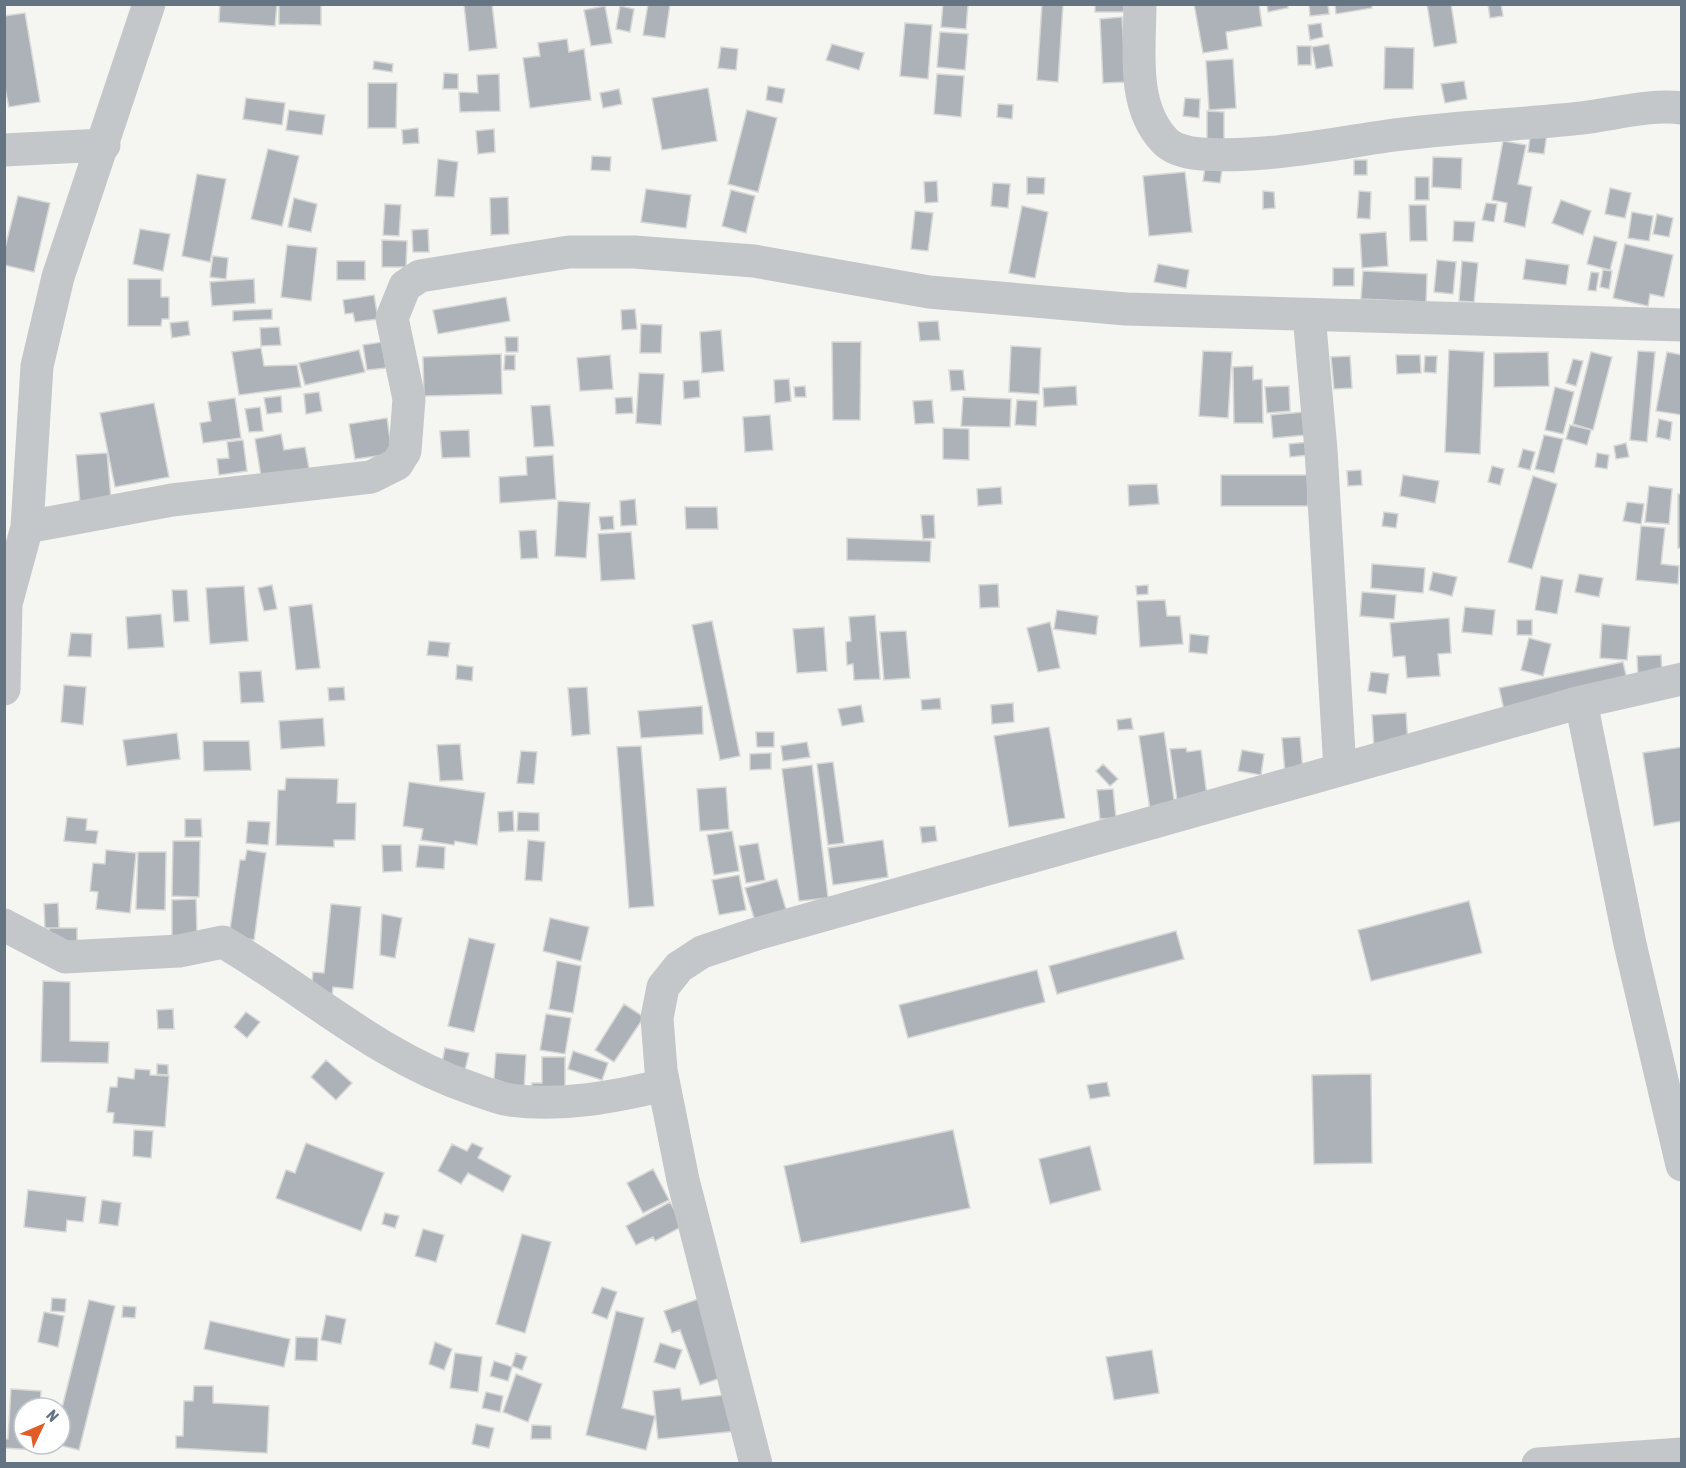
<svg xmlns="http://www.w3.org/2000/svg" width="1686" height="1468" viewBox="0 0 1686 1468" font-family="'Asap Condensed',sans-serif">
  <rect width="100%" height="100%" fill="#f5f6f2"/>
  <path fill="#acb2b8" stroke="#d7d7d5" stroke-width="1.5" d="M220 4H277L275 26 219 22Z
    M279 4H321V25L279 24Z
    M464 4H492L497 48 469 51Z
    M648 4H670L665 38 643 35Z
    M943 4H968L966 29 941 27Z
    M1042 4H1063L1058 82 1037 80Z
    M1095 4H1124V12H1095Z
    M1194 4H1259L1262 26 1226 32 1228 49 1203 53Z
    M1267 4H1288V8L1268 12Z
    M1309 4H1328L1329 14 1310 16Z
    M1335 4H1371L1372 8 1336 14Z
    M1427 4H1451L1457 43 1434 47Z
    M1488 4H1501L1503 16 1490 18Z
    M605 6 612 43 591 46 584 10Z
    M620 6 634 9 630 32 616 29Z
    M25 13 40 102 9 107 4 84V16Z
    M1122 17 1126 82 1103 83 1100 19Z
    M905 23 932 25 928 79 900 76Z
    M1321 23 1323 37 1310 40 1308 25Z
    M940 32 968 34 965 70 937 67Z
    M567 39 569 52 584 49 591 100 530 108 523 58 540 56 538 43Z
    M832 44 864 53 859 70 826 60Z
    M1329 44 1333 66 1316 69 1312 47Z
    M1297 46H1311V65H1298Z
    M721 47 738 49 736 70 718 68Z
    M1385 47 1414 48 1413 89H1384Z
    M1233 59 1236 108 1209 110 1206 61Z
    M374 61 393 64 392 72 373 69Z
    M444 73 458 74V89H443Z
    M499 74 500 111 460 112 459 92 478 93 477 75Z
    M937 74 964 76 961 117 934 114Z
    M1464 81 1467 99 1445 103 1441 84Z
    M368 83H397L396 128H368Z
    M768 86 785 89 782 103 766 100Z
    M708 88 717 141 662 150 652 98Z
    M619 89 622 104 603 108 600 93Z
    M246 98 285 103 282 125 243 119Z
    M1185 98 1200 99 1199 118 1183 116Z
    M998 104 1013 105 1012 119 997 117Z
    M289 110 325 115 322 135 286 130Z
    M747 110 777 118 758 192 728 184Z
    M1207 111 1224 112V142H1207Z
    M418 128 419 143 403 144 402 130Z
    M494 129 495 152 478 154 476 131Z
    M1531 131 1547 133 1544 154 1528 152Z
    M1503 141 1526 145 1518 184 1532 187 1525 227 1504 222 1507 203 1492 200Z
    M268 149 299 156 282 226 251 219Z
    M592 156 611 157 610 171 591 170Z
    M1433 157 1462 158 1461 189 1432 187Z
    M438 159 458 162 454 197 435 196Z
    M1354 160H1367V175H1354Z
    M1205 168 1222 170 1220 183 1203 181Z
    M1185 172 1192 232 1149 236 1143 176Z
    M197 174 226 179 210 262 182 256Z
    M1027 177 1045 178 1044 194H1027Z
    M1415 177H1429V200H1415Z
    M937 181 938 202 925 203 924 182Z
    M993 183 1010 184 1008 208 991 206Z
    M1610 188 1631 193 1625 218 1605 214Z
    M646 189 691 195 686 228 641 222Z
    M731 190 755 196 746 233 722 226Z
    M1263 191 1274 192 1275 208 1263 209Z
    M1359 191 1371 192 1370 219 1357 218Z
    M18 196 50 203 34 272 4 265V252Z
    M508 197 509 234 491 235 490 198Z
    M294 198 317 204 311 232 288 227Z
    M1561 200 1591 211 1583 235 1552 223Z
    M1486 203 1497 204 1494 222 1482 220Z
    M385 204 401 205 399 236 383 235Z
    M1409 205H1426L1427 241H1410Z
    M1022 206 1048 212 1035 278 1009 273Z
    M915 211 933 213 928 251 911 249Z
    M1632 212 1653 216 1649 241 1628 238Z
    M1657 214 1673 218 1669 237 1653 234Z
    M1454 221 1475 222 1473 242 1453 241Z
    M140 229 170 234 163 271 133 264Z
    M428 229 429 252H413L412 230Z
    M1386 232 1388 266 1362 268 1360 234Z
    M1594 236 1617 242 1610 270 1587 264Z
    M382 240 407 241 406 267H382Z
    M1625 244 1673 255 1664 297 1650 294 1648 306 1613 298Z
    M287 245 317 248 311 301 281 297Z
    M213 256 228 258 226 279 210 277Z
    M1526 259 1569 265 1566 285 1523 279Z
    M1437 260 1456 262 1453 294 1434 292Z
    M337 261H365V280H337Z
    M1462 261 1478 263 1474 302 1459 301Z
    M1158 264 1189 270 1186 288 1154 282Z
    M1333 268H1354V286H1333Z
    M1603 270 1612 271 1609 289 1600 287Z
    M1363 271 1427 274 1426 302 1361 299Z
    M1591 272 1599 273 1596 291 1588 290Z
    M128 279H161V297H169V319H162L161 326H128Z
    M254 279 255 303 212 306 210 282Z
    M374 295 378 319 355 322 353 313 345 314 343 300Z
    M506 297 510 321 438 334 433 310Z
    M272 309V319L233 321V311Z
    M635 309 637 329 622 330 621 310Z
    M188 321 190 335 172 338 170 323Z
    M938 321 940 340 920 341 918 322Z
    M641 324 662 325 661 353H640Z
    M279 327 281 345 261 346 260 328Z
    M721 330 724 371 702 373 700 332Z
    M505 337H518V352H506Z
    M382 342 386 368 367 370 363 345Z
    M832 342H861L860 420H833Z
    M1011 346 1041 348 1039 394 1009 392Z
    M261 348 264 366 297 365 301 387 239 395 232 352Z
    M359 350 365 372 305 385 299 363Z
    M1449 350 1484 352 1480 454 1445 452Z
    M1203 351 1232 352 1228 418 1199 416Z
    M1638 351 1655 352 1647 442 1630 440Z
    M1548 352 1549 386 1494 387V353Z
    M1591 352 1612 357 1593 430 1573 424Z
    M1667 352 1682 355V415L1656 411Z
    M501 354 502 394 424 396 423 357Z
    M505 355H515V370H504Z
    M610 355 613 389 580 391 577 358Z
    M1396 355H1420L1421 373 1397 374Z
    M1350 356 1352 388 1334 389 1331 357Z
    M1425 356H1437L1436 373 1424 372Z
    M1573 359 1583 361 1576 386 1566 383Z
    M1253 366V380L1262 379 1263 423H1234L1233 367Z
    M949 370H963L965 390 951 391Z
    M639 373 664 374 661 425 636 423Z
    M789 379 791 401 775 403 774 380Z
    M699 380 700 397 684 399 683 381Z
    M805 386 806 397H795L794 387Z
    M1076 386 1077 405 1044 407 1043 388Z
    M1289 386 1290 411 1267 413 1265 387Z
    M1555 387 1574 392 1563 434 1545 430Z
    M319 392 322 411 306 414 304 394Z
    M281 396 282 412 267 414 264 398Z
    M632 397 633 413 616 414 615 398Z
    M963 397 1011 399 1010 427 961 426Z
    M235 398 241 438 203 443 200 423 211 421 208 402Z
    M932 400 934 423 915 424 913 401Z
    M1017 400 1037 401 1036 426 1015 425Z
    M154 403 169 477 115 487 100 413Z
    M550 405 554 446 534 447 531 406Z
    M260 407 263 431 249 432 245 409Z
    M1304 412 1306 435 1273 438 1271 415Z
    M770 415 773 450 745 452 743 417Z
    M387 418 392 454 355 459 349 424Z
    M1659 419 1672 422 1670 440 1656 437Z
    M1570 425 1591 430 1587 445 1566 439Z
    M943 428 969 429V460L943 459Z
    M469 430 470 457 442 458 440 431Z
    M281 434 284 450 305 447 310 474 262 482 255 439Z
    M1544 435 1563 439 1554 473 1535 469Z
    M243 440 247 471 219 475 217 459 229 458 227 442Z
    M1309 442V455L1290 457 1289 444Z
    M1626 443 1629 457 1616 459 1614 446Z
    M1523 449 1535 452 1530 470 1518 467Z
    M107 453 111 500 80 503 76 455Z
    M1597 453 1609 455 1607 469 1595 467Z
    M553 455 556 499 500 503 499 477 527 475 526 457Z
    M1492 466 1504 469 1500 485 1488 482Z
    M1361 470 1362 485 1348 486 1347 471Z
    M1221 475H1308V506H1221Z
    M1403 475 1439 481 1435 503 1400 496Z
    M1533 476 1557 484 1532 569 1508 562Z
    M1157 484 1159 504 1129 506 1128 485Z
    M1649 486 1672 489 1669 524 1645 522Z
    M1001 487 1002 504 978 506 977 489Z
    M1678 494H1682V548H1678Z
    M635 499 637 525 621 526 620 501Z
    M558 501 590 503 586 558 555 556Z
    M1627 502 1644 504 1641 524 1623 521Z
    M685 507H717L718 529H686Z
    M1384 512 1398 514 1396 528 1382 526Z
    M921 515H934L935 538 923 539Z
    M613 516 614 529 601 530 599 517Z
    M1641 526 1665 528 1661 564 1679 566 1678 584 1636 580Z
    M536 530 538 558 521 559 519 531Z
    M631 532 635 579 601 581 598 534Z
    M847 538 931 541 930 562 847 560Z
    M1372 564 1425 568 1423 593 1371 588Z
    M1433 572 1457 577 1452 596 1429 590Z
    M1579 574 1603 578 1599 597 1575 592Z
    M1541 576 1563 580 1557 614 1535 610Z
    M998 584 999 607 980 608 979 585Z
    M272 585 277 609 264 611 258 588Z
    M1148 585V594L1137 595 1136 586Z
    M244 586 248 641 210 644 206 588Z
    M172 590H187L189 621 174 622Z
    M1362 592 1396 595 1394 619 1360 616Z
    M1165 600 1167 616H1180L1183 644 1140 647 1137 601Z
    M312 604 320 668 296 670 289 607Z
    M1465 607 1495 610 1492 635 1462 632Z
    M1057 610 1098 616 1096 635 1054 629Z
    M161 614 164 647 128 649 126 617Z
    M875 615 880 679 854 680 853 664 847 665 846 642 851 641 849 617Z
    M1449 618 1451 653 1438 654 1440 676 1407 678 1405 656 1393 657 1390 623Z
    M1517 620H1532V635H1517Z
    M712 621 740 756 720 760 692 625Z
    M1050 622 1060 668 1038 672 1027 628Z
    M1602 624 1630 627 1627 660 1600 658Z
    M824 627 827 671 797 673 793 629Z
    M906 631 910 678 884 680 880 632Z
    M71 633 92 634 91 657 68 656Z
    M1190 634 1209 636 1207 654 1189 652Z
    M1529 638 1551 644 1543 676 1521 670Z
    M429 641 450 643 448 657 427 655Z
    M1661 655 1662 673 1638 675 1637 656Z
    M1623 662 1629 688 1505 714 1499 688Z
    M457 665 473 667 472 681 456 679Z
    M261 671 264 702 241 703 239 672Z
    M1371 672 1389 674 1386 694 1368 691Z
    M64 685 86 687 83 725 61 722Z
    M344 687 345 700 329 701 328 688Z
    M587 687 590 734 572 736 568 688Z
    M940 698 941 709 922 710 921 700Z
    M1013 703 1014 722 992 724 991 705Z
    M861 705 864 722 842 726 838 709Z
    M702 706 703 734 641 738 638 711Z
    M1406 713 1408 745 1374 747 1372 715Z
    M323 718 325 746 281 749 279 721Z
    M1131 718 1133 729 1118 730 1117 720Z
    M1049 727 1065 818 1009 827 994 736Z
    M756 732H774V747H757Z
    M1164 732 1175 806 1150 809 1139 736Z
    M177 733 180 759 127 766 123 740Z
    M1300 737 1303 771 1285 773 1282 738Z
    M203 741H249L251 770 204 771Z
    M807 742 810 757 783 761 781 746Z
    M460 744 463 780 440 781 437 745Z
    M641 746 654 906 629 908 617 747Z
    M1682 747V821L1654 826 1643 753Z
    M1186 748 1187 752 1201 750 1207 796 1177 800 1170 749Z
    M1242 750 1264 754 1261 775 1238 771Z
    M521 751 537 752 534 784 517 783Z
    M771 753V769L750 770V754Z
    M833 762 844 843 828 845 817 764Z
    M1103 764 1118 779 1110 786 1096 771Z
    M812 765 828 898 799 901 782 769Z
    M286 778 338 779 337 803H356L355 840H334V847L276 845 278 790H285Z
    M409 782 485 793 477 845 455 841 454 845 421 840 423 829 403 826Z
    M726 787 729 829 700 831 697 789Z
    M1113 789 1116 818 1100 819 1097 790Z
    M513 811 514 831 499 832 498 812Z
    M518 812 539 813V831H517Z
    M67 817 87 819 86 830 98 831 96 844 64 841Z
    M185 819H201L202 837H185Z
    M248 821 270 822 268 845 246 843Z
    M935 826 937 841 922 843 920 827Z
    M732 831 739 871 714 875 707 835Z
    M528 840 545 842 542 881 525 880Z
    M883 840 888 877 833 885 828 848Z
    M173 841H200L199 897 172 896Z
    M758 843 765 880 746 883 739 846Z
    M382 845H401L402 871 383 872Z
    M419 845 445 847 444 869 416 867Z
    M106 850 136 853 130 913 96 909 98 892 90 891 93 863 105 864Z
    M247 850 266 853 254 940 229 936 240 860H245Z
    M138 852H166L165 910 136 909Z
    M739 875 746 910 719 915 712 880Z
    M777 879 787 913 755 921 745 888Z
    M196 899 197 936 172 937V900Z
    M1469 901 1482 953 1371 981 1358 930Z
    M58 903 59 928H45L44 904Z
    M331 904 361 907 353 989 333 987 332 996 311 994 313 972 324 973Z
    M382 914 402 918 395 958 380 955Z
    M550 918 589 927 581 961 543 951Z
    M49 928H77V946H50Z
    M1176 931 1184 959 1057 994 1049 966Z
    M469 938 495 944 474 1032 448 1026Z
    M557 961 581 966 573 1013 549 1009Z
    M1037 970 1045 1002 908 1038 899 1005Z
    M43 981 70 982V1041L109 1042 108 1063 41 1062Z
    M624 1004 644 1017 614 1062 595 1050Z
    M173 1009 174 1029H158L157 1010Z
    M246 1012 260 1022 247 1038 234 1027Z
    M546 1014 571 1018 565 1054 540 1050Z
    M445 1048 469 1053 463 1078 440 1073Z
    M573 1051 608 1063 602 1080 568 1069Z
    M496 1053 526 1055 524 1090 494 1079Z
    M542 1057H565V1092H532V1083H542Z
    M326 1060 352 1083 336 1100 311 1077Z
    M157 1064 168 1065V1075L157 1074Z
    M135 1069 150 1070V1075L169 1076 165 1127 113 1123 114 1113 107 1112 110 1087H117L118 1077 134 1079Z
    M1371 1074 1372 1163 1314 1164 1312 1075Z
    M1107 1082 1110 1096 1090 1099 1087 1085Z
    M134 1130 153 1131 151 1158 133 1156Z
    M953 1130 970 1208 801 1243 784 1166Z
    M306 1143 384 1173 361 1231 276 1198 286 1170 295 1173Z
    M472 1143 483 1148 478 1158 511 1176 503 1192 468 1173 461 1184 438 1171 452 1144 467 1151Z
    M1090 1146 1101 1190 1050 1204 1039 1159Z
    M653 1169 669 1200 643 1213 627 1183Z
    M28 1190 86 1197 83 1222 67 1220 66 1232 24 1227Z
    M102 1200 121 1203 118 1226 99 1223Z
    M670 1202 683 1226 655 1241 653 1237 636 1245 626 1226Z
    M385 1213 399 1216 395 1228 382 1224Z
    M423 1229 444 1235 436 1262 415 1256Z
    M522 1234 551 1242 525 1333 496 1324Z
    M602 1287 617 1292 607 1319 592 1313Z
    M52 1298 66 1299 65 1312 51 1311Z
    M701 1298 729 1375 700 1385 680 1330 672 1333 664 1311Z
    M89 1300 115 1306 79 1450 59 1445 60 1408H49L50 1405 62 1408Z
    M123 1306 136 1307 135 1318 122 1317Z
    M616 1311 644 1318 622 1408 655 1416 646 1450 586 1435Z
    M44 1312 64 1316 58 1347 38 1342Z
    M326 1315 346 1319 341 1344 321 1340Z
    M210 1321 290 1339 284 1367 204 1349Z
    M296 1337 318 1338 317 1361 295 1360Z
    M435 1342 452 1349 444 1370 429 1364Z
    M660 1343 682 1350 675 1369 654 1362Z
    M1152 1350 1159 1393 1114 1400 1106 1357Z
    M455 1353 482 1357 478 1392 450 1388Z
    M516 1353 527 1357 522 1370 512 1366Z
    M494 1361 512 1367 508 1381 490 1376Z
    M516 1374 542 1384 528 1422 503 1412Z
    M194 1386H213V1403L269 1406 267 1453 176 1448V1436H183L184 1401H193Z
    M680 1388 682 1400 733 1394 737 1431 658 1439 653 1391Z
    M11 1389 41 1391 40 1408H24V1444H37V1450L4 1448V1439H8Z
    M486 1392 503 1396 500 1412 482 1408Z
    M476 1424 494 1428 489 1448 472 1444Z
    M532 1425 551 1426V1439H531Z"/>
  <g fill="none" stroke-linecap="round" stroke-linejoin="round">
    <path stroke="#c3c7ca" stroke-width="33" d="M1140 4C1140 48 1131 105 1164 140 1173 150 1189 153 1201 154 1263 158 1326 145 1387 136 1452 127 1517 125 1582 118 1615 114 1649 104 1682 108
      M4 150 104 145
      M1309 315 1321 450 1340 770
      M27 527 172 500 371 477 397 464 405 451 409 399 392 318 405 286 420 276 569 252H634L754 261 929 292 1126 309 1682 325
      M4 689 6 604 27 527 37 366 58 277 149 4
      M1581 702 1630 944 1682 1165
      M4 925 65 957 179 951 223 942C306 990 378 1057 471 1088 483 1092 497 1098 510 1100 562 1107 614 1097 664 1085
      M756 1464 683 1180 661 1070 657 1018 663 987 679 967 702 952 753 935 1581 702 1682 679
      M1538 1464 1682 1454"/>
  </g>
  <rect width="1686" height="1468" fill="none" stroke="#657483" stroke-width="12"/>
  <g transform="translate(42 1426) rotate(46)"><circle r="28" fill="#ffffff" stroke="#c1c7cd" stroke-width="1.5"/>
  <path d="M0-4.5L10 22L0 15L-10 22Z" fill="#e15d27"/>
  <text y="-9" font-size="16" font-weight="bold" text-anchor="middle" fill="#657483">N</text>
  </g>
</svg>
